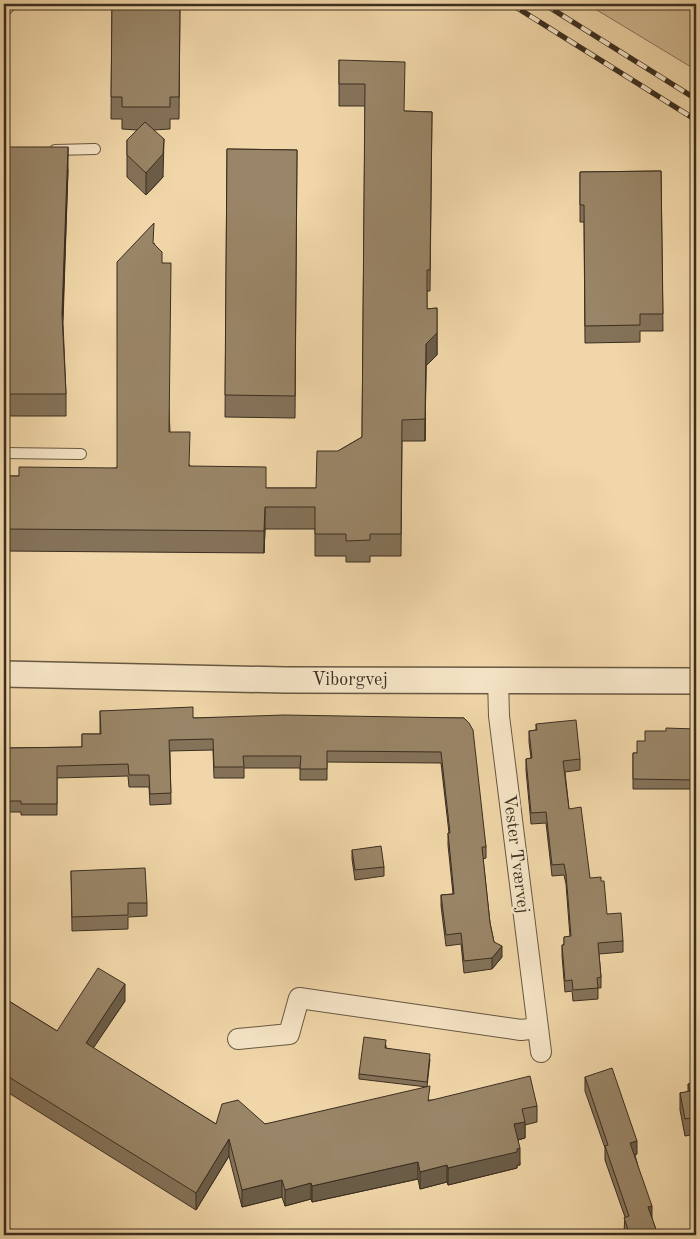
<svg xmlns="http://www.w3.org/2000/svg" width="700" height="1239" viewBox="0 0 700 1239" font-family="'Old Standard TT',serif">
  <rect width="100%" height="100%" fill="#f0d6a8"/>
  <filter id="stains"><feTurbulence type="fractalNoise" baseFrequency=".004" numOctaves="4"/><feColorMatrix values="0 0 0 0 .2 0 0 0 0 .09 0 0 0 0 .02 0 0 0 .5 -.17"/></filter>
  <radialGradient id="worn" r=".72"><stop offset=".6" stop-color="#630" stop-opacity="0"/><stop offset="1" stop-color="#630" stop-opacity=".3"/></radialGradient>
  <path fill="#d1b991" stroke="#867458" d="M587 4H696V70Z"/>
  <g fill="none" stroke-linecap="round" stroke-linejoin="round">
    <path stroke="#827156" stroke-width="8" d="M4 1226 11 1235"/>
    <defs>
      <path id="service" d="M55 150 95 149
        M4 453 81 454"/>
      <path id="minor" d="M4 5 5 4
        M498 679 499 716 541 1052
        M238 1039 289 1034 299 998 521 1030 538 1028"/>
      <path id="tertiary" d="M4 674 285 680 696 681"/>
    </defs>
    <use href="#service" stroke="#685842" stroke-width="12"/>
    <use href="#minor" stroke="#685842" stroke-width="22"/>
    <use href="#tertiary" stroke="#685842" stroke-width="28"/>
    <use href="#service" stroke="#f5e4c6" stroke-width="10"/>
    <use href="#minor" stroke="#f5e4c6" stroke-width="20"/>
    <use href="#tertiary" stroke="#f5e4c6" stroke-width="25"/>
    <defs>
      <path id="rail" d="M511 4 696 120
        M544 4 696 99"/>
    </defs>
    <use href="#rail" stroke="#3b2e20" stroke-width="5.5"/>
    <use href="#rail" stroke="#f5e4c6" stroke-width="4" stroke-dasharray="11" stroke-linecap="butt"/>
  </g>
  <path fill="#847259" stroke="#3b2e20" d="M112 4H180L179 119H170V129L153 130 163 177 146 195 127 177V140L137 130 122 129V119H111Z
    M339 60 404 111 432 112 430 291H427V309L437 308V355L426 366 425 441H402L401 556H370V562H346V556H315V529H265L264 553 4 551V476H19L117 468 154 243 162 263 170 432 190 466 266 488H316L338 451 362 437 365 106H339Z
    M4 147 68 169 63 323 66 394V416H4Z
    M227 149 297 150 295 418 225 417Z
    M661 171 663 331H640V342L585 343 584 222H580V172Z
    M100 711 193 718H464L486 847V858L483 859 490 923 494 942 502 957 492 969 464 973 461 944 446 946 441 906V895L453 894 448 845V833H449L441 763 327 762V780H300V768H244V778H214L213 750 170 751 171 804 150 805 149 787H129L128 776 57 778V815H21V812H8L7 796H4V738L8 748 82 747V734H100Z
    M536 724 580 759V770L565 772 569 809 590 878 607 914 623 941V952L599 954 601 977V988H598V999L573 1001 572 991 565 992 562 956V945H564V937H570L566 884 564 875 552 876 546 823 531 824 526 770V759L531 758 529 742V731L536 730Z
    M696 729V768H693V789H633V753H637L666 731Z
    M352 850 384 867V876L355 880 352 859Z
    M71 871 147 903V916L128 917V929L72 931Z
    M4 998 57 1031 125 1001 93 1048 216 1124H265L430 1100 537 1106V1122L525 1125V1138L518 1140 520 1165H517V1168L448 1185 447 1182 420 1189 418 1179 312 1202 311 1199 285 1206 282 1197 242 1207 229 1156 196 1210 4 1090Z
    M386 1045V1048L430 1059 427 1087 359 1079V1074Z
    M585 1077 637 1154 635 1155 652 1219 658 1235H626L624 1231 625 1217 605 1160V1148L585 1091Z
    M696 1083V1134L685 1136 680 1110V1093L688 1092V1084Z"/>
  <path fill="#6b5d48" stroke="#3b2e20" d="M164 139 163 177 146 195V173Z
    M68 147V169L62 336V314Z
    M437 333V355L426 366 425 441 426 344Z
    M265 507V529L264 553V531Z
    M502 946V957L492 969V958Z
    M125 984V1001L86 1059V1043Z
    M525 1122V1138L514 1141V1124Z
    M229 1139V1156L196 1210V1193Z
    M637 1141V1154L630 1156V1143Z
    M520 1148V1165H517V1168L448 1185V1168Z
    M418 1162V1179L312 1202V1186Z
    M447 1165V1182L420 1189V1172Z
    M282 1180V1197L242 1207V1190Z
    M311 1183V1199L285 1206V1190Z
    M652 1206V1219L648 1207Z"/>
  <path fill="#998567" stroke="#3b2e20" d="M112 4H180L179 97H170V107H122V97H111Z
    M339 60 405 62 404 111 432 112 430 270H427V309L437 308V333L426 344 425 419 402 420 401 534H370V540L346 541V534H315V507H265L264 531 4 529V476H19V467L117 468V262L154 223 153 243 162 252V263H171L169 432H190L189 466 266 467V488H316L317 451H338L362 437 365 84H339Z
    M145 122 164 139 163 154 146 173 127 155V140Z
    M4 147H68L62 314 66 394H4Z
    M227 149 297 150 295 396 225 395Z
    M661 171 663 314H640V325L585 326 584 205H580V172Z
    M193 707V718L284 715 464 718 469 723 473 730 486 847H482L490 923 494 942 502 946 492 958 464 961 461 933 446 935 441 895 454 894 448 833H450L441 752 327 751V769H300L301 756H243L244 767H214L213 739 169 740 171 793 150 794 149 775H129L128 764 57 766V804H21V801H8L7 785H4V738H8V748L82 747V734H101L100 711Z
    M576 720 580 759 563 761 569 809 581 807 590 878 601 877V881H604L607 914 621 913 623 941 598 943 601 977 597 978 598 988 573 990 572 980 565 981 562 945H564V937L571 936 566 874 564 864 552 865 546 812 531 813 526 759 532 758 529 731 537 730 536 724Z
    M666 728 696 729V759H693V780L633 779V753H637V741H645V731H666Z
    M381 846 384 867 355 870 352 850Z
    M145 868 147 903H128V915L72 917 71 871Z
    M98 968 125 984 86 1043 216 1124 222 1104 238 1100 265 1124 430 1086 428 1101 530 1076 537 1106 522 1109 525 1122 514 1124 520 1148 517 1149V1152L448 1168 447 1165 420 1172 418 1162 312 1186 311 1183 285 1190 282 1180 242 1190 229 1139 196 1193 4 1074V998L57 1031Z
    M364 1037 386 1040 385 1048 430 1054 427 1082 359 1074Z
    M612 1068 637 1141 630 1143 652 1206 648 1207 658 1235H630L624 1218 629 1216 605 1146 608 1145 585 1077Z
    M696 1083V1117L685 1119 680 1093 690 1091 688 1084Z"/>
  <g text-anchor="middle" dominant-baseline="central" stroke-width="5" stroke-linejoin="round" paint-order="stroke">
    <g font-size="18" fill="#3b2e20" stroke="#f5e4c6">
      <text x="350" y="680">Viborgvej</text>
      <text transform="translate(516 854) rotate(83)">Vester Tværvej</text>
    </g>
  </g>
  <rect width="700" height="1239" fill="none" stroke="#f0d6a8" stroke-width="20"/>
  <rect x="5" y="5" width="690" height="1229" fill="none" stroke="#3b2e20" stroke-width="2.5"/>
  <rect x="10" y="10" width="680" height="1219" fill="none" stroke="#3b2e20"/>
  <rect width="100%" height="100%" filter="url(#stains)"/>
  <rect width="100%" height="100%" fill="url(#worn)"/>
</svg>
